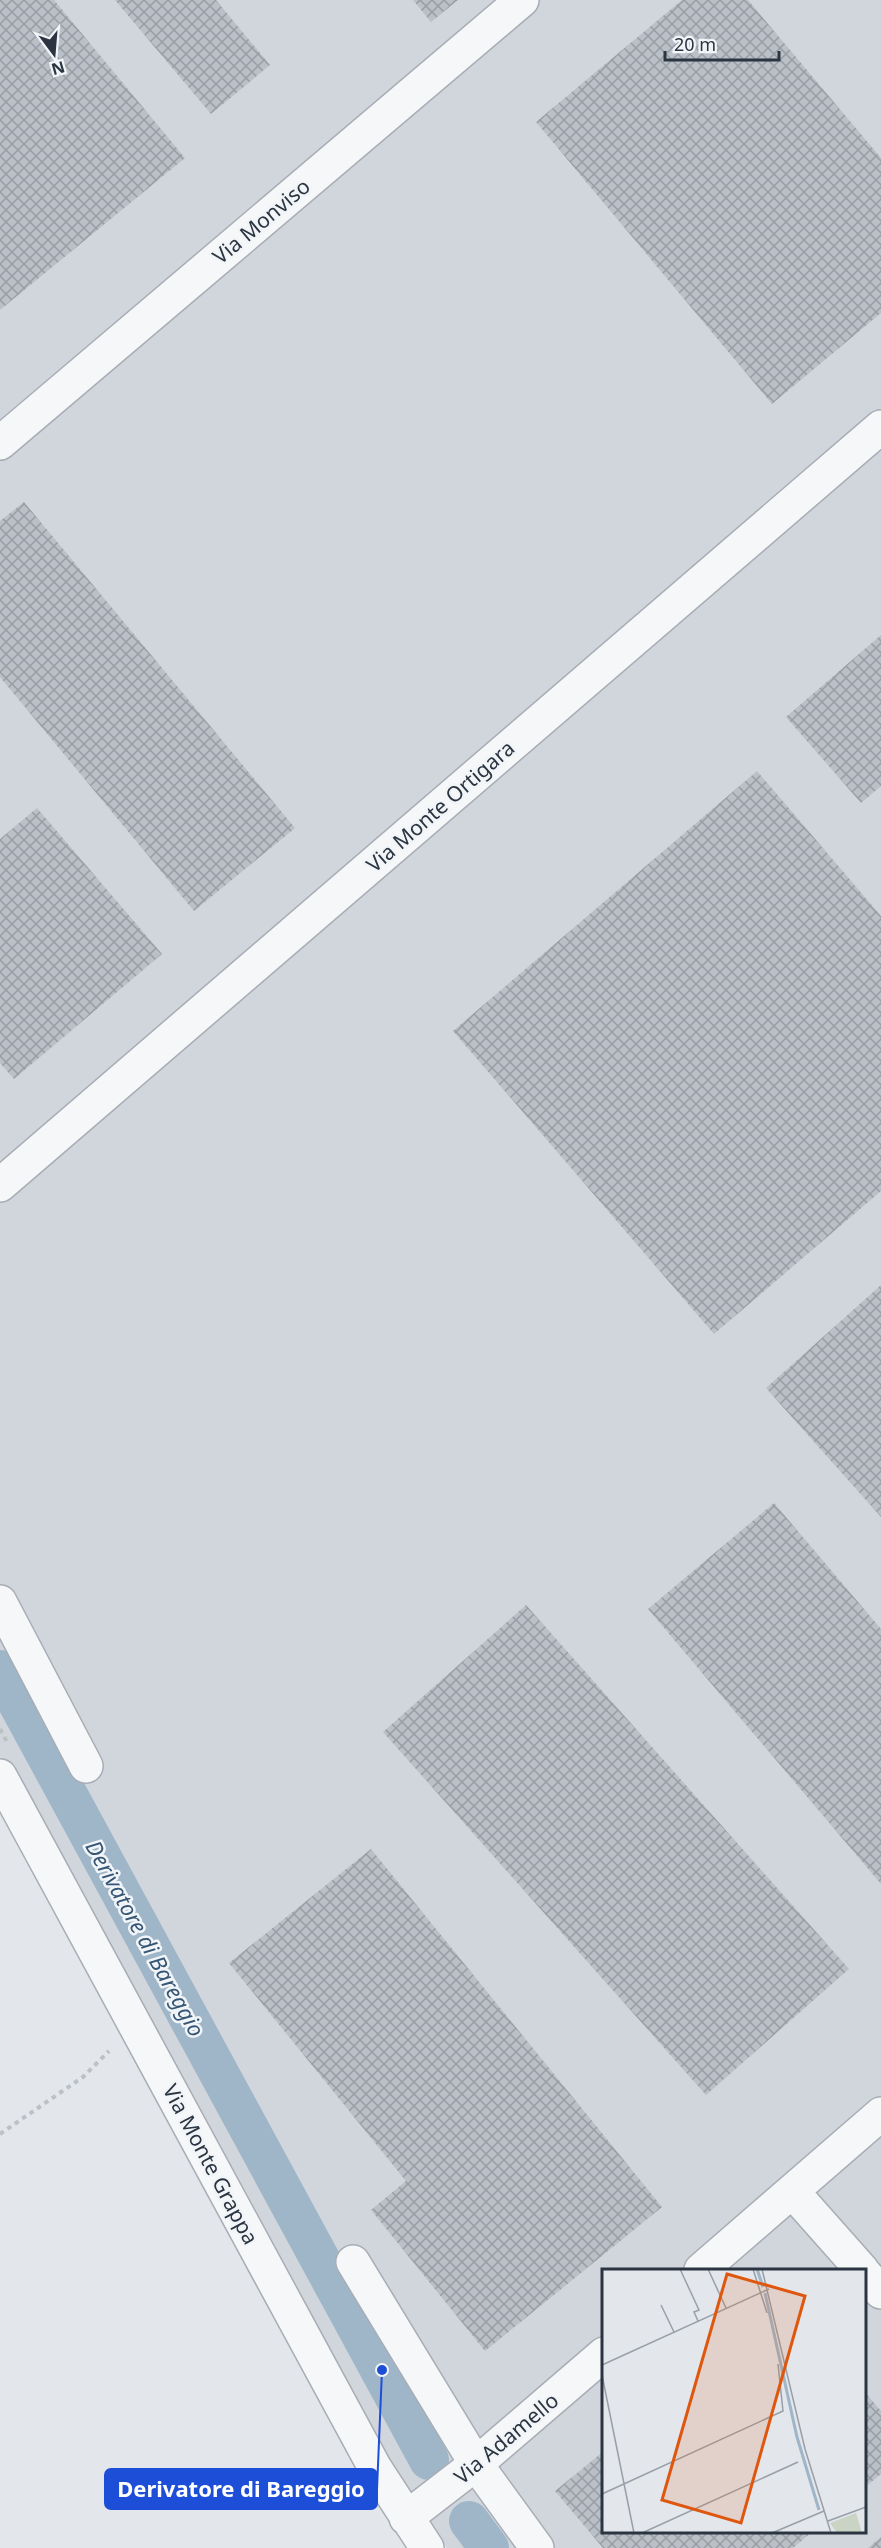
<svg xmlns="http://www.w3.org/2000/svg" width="881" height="2548" viewBox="0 0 881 2548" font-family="'Noto Sans',sans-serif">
  <defs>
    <pattern id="building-cross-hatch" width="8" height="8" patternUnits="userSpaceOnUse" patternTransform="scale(1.5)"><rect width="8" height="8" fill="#bac0c7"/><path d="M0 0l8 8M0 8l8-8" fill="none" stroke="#979da3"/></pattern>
  </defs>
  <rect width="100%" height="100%" fill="#e3e6eb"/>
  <path fill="#d1d5dc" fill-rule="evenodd" d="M0 0H881V2548H447L391 2466 270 2242 0 1757ZM604 2270H864V2532H604Z"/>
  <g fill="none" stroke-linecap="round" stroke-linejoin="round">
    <path stroke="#9fb6c9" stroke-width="40" d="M0 1670 429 2460
      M469 2521 489 2548"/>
  </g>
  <path fill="url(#building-cross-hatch)" d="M0 0H54L185 158 0 310Z
    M115 0H216L270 65 211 114Z
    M413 0H458L431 22Z
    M682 0H748L881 158V313L772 404 536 122Z
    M24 502 295 828 194 911 0 677V521Z
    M881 635V786L861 803 786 717Z
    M757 771 881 916V1191L714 1334 453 1031Z
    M37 808 162 954 14 1079 0 1063V839Z
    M881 1285V1517L766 1388Z
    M774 1503 881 1629V1884L648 1609Z
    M526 1605 849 1969 706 2095 383 1732Z
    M371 1849 662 2207 485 2351 371 2210 406 2181 229 1963Z
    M864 2391 881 2411V2474L864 2488Z
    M604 2451V2532H812L793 2548H603L555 2491Z
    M881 2537V2548H868Z"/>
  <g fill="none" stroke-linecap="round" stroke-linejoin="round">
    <defs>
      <path id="minor" d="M0 443 522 0
        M0 1185 881 427
        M0 1602 86 1766
        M0 1776 375 2468 427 2548
        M792 2191 862 2270
        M353 2262 476 2464 537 2548
        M701 2270 881 2114
        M864 2273 881 2292
        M406 2518 476 2464 604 2354"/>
    </defs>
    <use href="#minor" stroke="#a8adb5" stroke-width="36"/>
    <path stroke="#bcc1c6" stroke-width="4" stroke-dasharray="4.5 4.5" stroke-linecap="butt" d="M0 1729 7 1742
      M0 2134 83 2077 109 2051"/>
    <use href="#minor" stroke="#f5f7f9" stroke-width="33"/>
  </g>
  <g text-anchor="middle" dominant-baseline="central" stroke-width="5" stroke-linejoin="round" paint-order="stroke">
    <g font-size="21" fill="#2b3542" stroke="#f2f5f8">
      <text transform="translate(261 221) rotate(-40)">Via Monviso</text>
      <text transform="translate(440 806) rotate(-41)">Via Monte Ortigara</text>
      <text transform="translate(211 2164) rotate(62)">Via Monte Grappa</text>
      <text transform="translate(506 2438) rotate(-40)">Via Adamello</text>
    </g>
    <g font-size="22" font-style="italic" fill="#365675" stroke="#f2f5f8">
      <text transform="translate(146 1938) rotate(61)">Derivatore di Bareggio</text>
    </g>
  </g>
  <g transform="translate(602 2269)">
    <rect width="264" height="264" fill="#e3e6eb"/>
    <path d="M254 244 260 264H235L228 254Z" fill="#c9d4c4"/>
    <path fill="none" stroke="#9fb6c9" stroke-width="3" d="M155 0 161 18M163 24 195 168 217 241"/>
    <path fill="none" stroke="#999fa7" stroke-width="1.5" d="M78 0 97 41 92 43 96 52M106 0 124 39M151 0 165 44M160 0 203 180 229 264M59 36 72 63M0 96 167 20M0 106 32 264M0 225 181 142 176 95M226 252 264 238M40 264 196 193M170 264 222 242"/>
    <path fill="#df570f" fill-opacity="0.15" stroke="#df570f" stroke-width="3" d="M125 5 203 27 139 254 60 231Z"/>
    <rect width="264" height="264" fill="none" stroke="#2b3542" stroke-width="3"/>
  </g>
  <path fill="none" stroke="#1d4ed8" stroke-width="2" d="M382 2370L377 2489"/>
  <circle fill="#1d4ed8" stroke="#f2f5f8" stroke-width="2" cx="382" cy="2370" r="6"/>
  <rect fill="#1d4ed8" stroke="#1d4ed8" stroke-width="2" x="105" y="2469" width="272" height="40" rx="6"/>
  <g font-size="22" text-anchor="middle" font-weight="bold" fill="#fff">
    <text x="241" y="2497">Derivatore di Bareggio</text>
  </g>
  <g transform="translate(54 54) rotate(164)" stroke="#f2f5f8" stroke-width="4.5" paint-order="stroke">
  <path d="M0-4.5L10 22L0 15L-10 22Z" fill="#2b3542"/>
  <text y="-9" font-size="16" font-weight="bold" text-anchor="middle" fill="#2b3542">N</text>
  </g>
  <path d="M665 51v9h114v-9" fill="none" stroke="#2b3542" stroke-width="3"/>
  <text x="674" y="51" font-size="18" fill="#2b3542" stroke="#f2f5f8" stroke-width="4.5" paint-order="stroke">20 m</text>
</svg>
